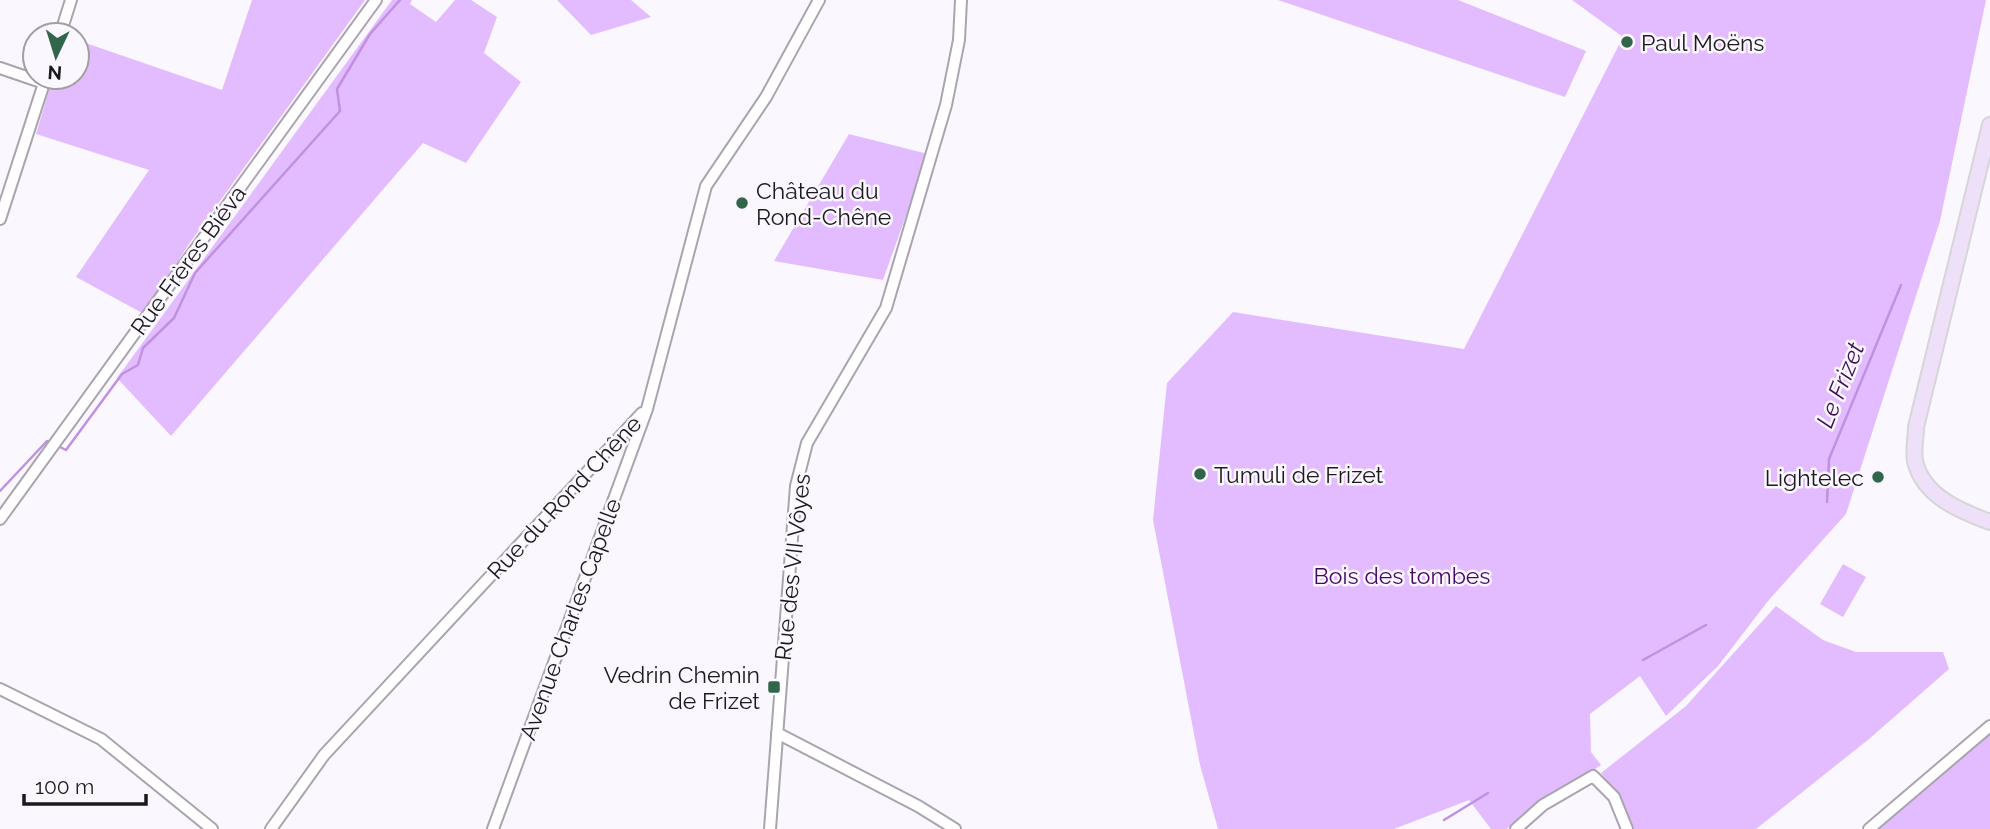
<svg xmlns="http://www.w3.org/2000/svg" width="1990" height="829" viewBox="0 0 1990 829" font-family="Raleway,sans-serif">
  <rect width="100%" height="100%" fill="#fbf7fe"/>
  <path fill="#e3bcff" d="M252 0H365L189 244 144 314 76 277 149 170 36 134 53 77H77V40L222 90Z
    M392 0H412L410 4 436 22 455 0H471L497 17 484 53 521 82 466 163 423 143 171 436 117 378Z
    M557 0H631L651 17 591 35Z
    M1278 0H1458L1586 51 1565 97Z
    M1572 0H1986L1940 221 1846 514 1768 601 1718 666 1666 716 1640 676 1590 714 1591 752 1601 765 1506 829H1491L1469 800 1394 829H1218L1200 765 1153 520 1167 383 1233 312 1464 349 1623 37Z
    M849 134 928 154 883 280 774 261Z
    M1843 564 1866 577 1843 617 1820 604Z
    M1776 606 1823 640 1856 652H1943L1949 669 1869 739 1756 829H1630L1614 791 1601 773 1686 706Z
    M1990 732V829H1874Z"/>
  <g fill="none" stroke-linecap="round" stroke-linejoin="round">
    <path stroke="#c091e0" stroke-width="2.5" d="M58 446 66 450 122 374 138 365 143 348 174 318 195 273 340 111 337 89 370 34 400 0
      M0 491 47 441 52 444
      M1827 502 1829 459 1901 285
      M1643 660 1706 625
      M1444 820 1488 793"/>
    <defs>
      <path id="minor" d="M60 35 71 0
        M0 68 44 83
        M0 219 46 77
        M0 519 376 0
        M0 689 101 739 212 829
        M777 733 918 806 955 829
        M271 829 324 755 642 413
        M493 829 647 409 706 186 766 97 819 0
        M770 829 796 486 807 443 886 308 946 105 959 40 961 0
        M1516 829 1543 805 1593 776 1614 797 1627 829
        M1869 829 1990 726"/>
      <path id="major" d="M1990 125 1916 427C1916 437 1913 451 1915 461 1923 496 1960 511 1990 522"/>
    </defs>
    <use href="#minor" stroke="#aaa4af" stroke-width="14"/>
    <use href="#major" stroke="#d6d6d6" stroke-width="18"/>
    <use href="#minor" stroke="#fff" stroke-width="10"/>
    <use href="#major" stroke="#efe0fa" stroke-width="14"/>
  </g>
  <g fill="#31664c" stroke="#fbf7fe" stroke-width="2.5">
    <circle cx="1627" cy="42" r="7"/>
    <circle cx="742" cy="203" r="7"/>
    <circle cx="1200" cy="474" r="7"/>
    <circle cx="1878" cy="477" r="7"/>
    <rect x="767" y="680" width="14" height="14" rx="3.5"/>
  </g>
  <g text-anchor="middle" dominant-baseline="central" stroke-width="5" stroke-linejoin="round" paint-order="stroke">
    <g font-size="23" fill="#1b191d" stroke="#fbf7fe" text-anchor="start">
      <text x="1641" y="42">Paul Moëns</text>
      <text x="756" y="190">Château du<tspan x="756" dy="26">Rond-Chêne</tspan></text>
      <text x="1214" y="474">Tumuli de Frizet</text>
      <text x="1864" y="477" text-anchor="end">Lightelec</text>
      <text x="760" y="674" text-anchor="end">Vedrin Chemin<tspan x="760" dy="26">de Frizet</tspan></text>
    </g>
    <g font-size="23" fill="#1b191d" stroke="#fbf7fe">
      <text transform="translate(188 260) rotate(-54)">Rue Frères Biéva</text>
      <text transform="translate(564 497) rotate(-47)">Rue du Rond Chêne</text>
      <text transform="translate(792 567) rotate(-84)">Rue des VII Vôyes</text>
      <text transform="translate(570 619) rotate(-70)">Avenue Charles Capelle</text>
    </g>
    <g font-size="23" fill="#490668" stroke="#fbf7fe">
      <text x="1402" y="575">Bois des tombes</text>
    </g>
    <g font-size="24" font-style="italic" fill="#3d0f55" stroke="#fbf7fe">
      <text transform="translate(1840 385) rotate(-68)">Le Frizet</text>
    </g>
  </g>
  <g transform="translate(56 56) rotate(184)"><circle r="33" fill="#fbf7fe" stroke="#a19ea4" stroke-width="2"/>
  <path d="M0-5L12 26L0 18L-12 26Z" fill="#31664c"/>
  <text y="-10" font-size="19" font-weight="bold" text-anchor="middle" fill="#1b191d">N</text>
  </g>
  <path d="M24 794v10h122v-10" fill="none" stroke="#1b191d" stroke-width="3.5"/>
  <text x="35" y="794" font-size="21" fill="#1b191d" stroke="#fbf7fe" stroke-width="5" paint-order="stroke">100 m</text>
</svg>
